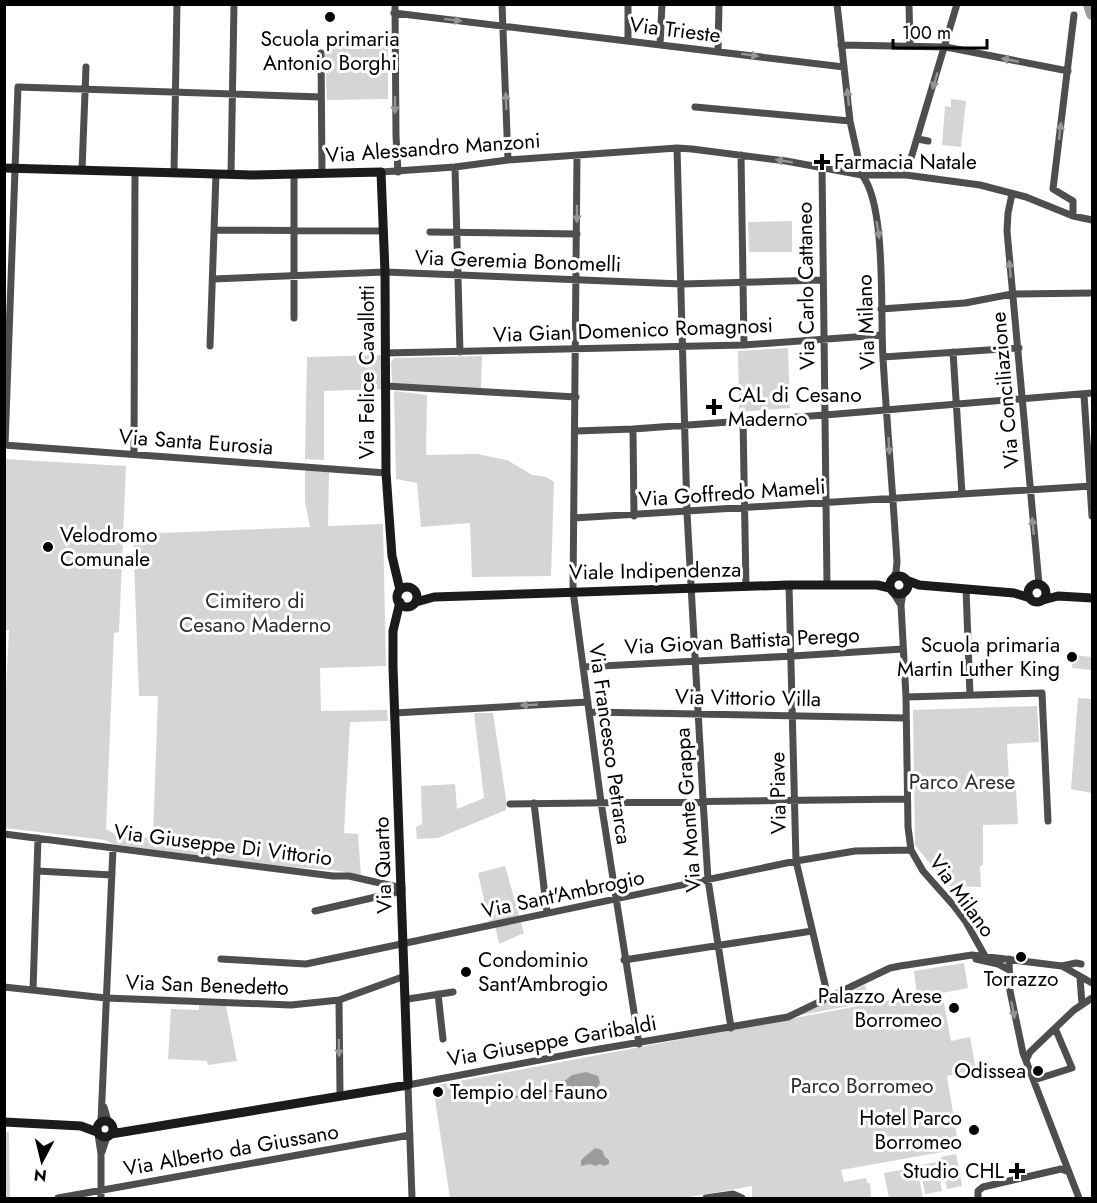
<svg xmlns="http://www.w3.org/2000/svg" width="1097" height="1203" viewBox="0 0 1097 1203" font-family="Jost,sans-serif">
  <rect width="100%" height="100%" fill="#fff"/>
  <path fill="#d5d5d5" d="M324 46 388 47V99L327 100Z
    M951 99 966 101 961 147 942 145 945 106 951 107Z
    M792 221V252H749L748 222Z
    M788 348 790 408 739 412 738 351Z
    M381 355 382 389 324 391V460L305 459 307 357Z
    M482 356 481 389 392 383 391 362 394 358Z
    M394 391 427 395 426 455 477 454 507 460 532 475 546 477 554 482 551 576 472 577 470 523 421 527 417 483 396 479Z
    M4 459 126 466 119 632 114 633 106 829 115 834 153 838 158 696H139L133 534 310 527 305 501V470L329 472 328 526 383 524 386 666 320 668 321 711 387 710 388 721 350 722 344 833 358 834 361 876C337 868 308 869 283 866 226 859 170 852 113 844L105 840 5 828 4 725 9 630H4Z
    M1073 655 1092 657V670L1072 668Z
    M1078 698 1092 699V793L1071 789Z
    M1037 706 1039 742 1007 744 1009 783 1016 788 1018 824 983 825V865L980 866 981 887 948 886 915 845 913 710Z
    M474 713H493L506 799V810L438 838 417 839 416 827 422 824 421 786 455 784 457 809 484 798Z
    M505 866 524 933 499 944 495 926H490L478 873Z
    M964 963 968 988 942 993 951 1041 970 1037 976 1070 947 1076 959 1149 841 1170 844 1182 866 1178 867 1183H870L871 1198H752V1186L684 1198H450L433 1086 917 995 914 971Z
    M865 985 869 1002 791 1017Z
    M199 1005 226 1006 237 1061 208 1065 207 1061 168 1059 171 1009 199 1010Z
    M5 1131 9 1132 10 1198H5Z
    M956 1154 962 1186 947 1189 941 1157Z
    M937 1162 942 1191 925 1194 920 1165Z
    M917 1167 923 1198H889L884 1173Z"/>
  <path fill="#9c9c9c" d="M586 1072 598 1076 600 1083 596 1090C586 1095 572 1099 563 1091L562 1083 572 1075Z
    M595 1148 602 1150 605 1157 609 1160V1164L604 1166 600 1164 596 1166 590 1164 581 1166V1160Z"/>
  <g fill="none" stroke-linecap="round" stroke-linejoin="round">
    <path stroke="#9c9c9c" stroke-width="2" d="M492 1101 558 1090"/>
    <path stroke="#9c9c9c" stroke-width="12" d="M1089 4 1092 14"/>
    <path stroke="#4e4e4e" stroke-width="7" d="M395 4 396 136 398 172
      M502 4 508 160
      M628 4V40
      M837 4 850 121 862 175C887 206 880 315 883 358 887 426 893 494 897 562L896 572 893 579
      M909 4 910 45
      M394 13 844 67
      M660 45 662 4
      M841 45 946 47 1068 71
      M718 51 719 4
      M321 53 322 174
      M695 107 850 121
      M918 139 928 141
      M677 148 687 513 703 800 708 880 731 1028
      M741 155 744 345
      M577 156 573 591 601 802 639 1044
      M455 167 460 352
      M822 167 827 585
      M82 170 86 67
      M174 172 177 4
      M381 172 455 167 508 160 677 148 692 149 786 161 862 175H906L980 185 1026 197 1073 216 1092 220
      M231 174 234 4
      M294 174V318
      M906 175 957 4
      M1012 194 1008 213 1007 231 1039 584
      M1073 216V201L1053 189 1074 15
      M214 230 384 231
      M430 232 577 234
      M213 279 385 272 682 284 822 280
      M881 309 965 303 1012 294 1092 293
      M210 346 216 174
      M953 352 962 494
      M385 353 744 345 882 335
      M883 357 1019 348
      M386 386 576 397
      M1084 395 1092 516
      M743 420 746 587
      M633 429 634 516
      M576 431 633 429 825 415 1092 393
      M4 445 386 473
      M5 445 18 87 321 97
      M134 454 135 171
      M574 518 1092 486
      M789 585 796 861 828 997
      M966 589 970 695
      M903 593 901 605 906 697 908 827 911 850 923 871 954 906 966 922 985 956
      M894 594 901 605
      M583 667 793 656 903 649
      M906 697 1042 693 1048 821
      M589 712 906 718
      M394 713 588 702
      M534 803 547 913
      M510 804 907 799
      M4 834 333 876H349L402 888
      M37 871 112 875
      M315 911 402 891
      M221 959 306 964 796 861 855 851 911 850
      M976 959 998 964 1009 970
      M1009 959 1010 991 1023 1053 1079 1198
      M624 960 812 931
      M1062 966 1092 983
      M1080 978 1082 1004
      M4 987 106 998 291 1005 339 1000 405 976
      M33 990 38 838
      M438 994 443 1039
      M408 999 453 992
      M339 1000 340 1095
      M1026 1060 1030 1052 1074 1010 1092 998
      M1034 1080 1072 1068 1055 1028
      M104 1107 108 1121
      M101 1121 113 848
      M98 1134 101 1154V1198
      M102 1152 107 1137
      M58 1198 410 1135
      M412 1198 408 1085 582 1052 788 1017 890 968 900 966 972 955 1062 966 1076 963 1081 964
      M706 1198 733 1194 742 1198
      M978 1198V1191L983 1187 1061 1169 1069 1172"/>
    <path stroke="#1b1b1b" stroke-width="9" d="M4 168 252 175 381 172 385 272 386 473 392 556 400 590
      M890 585a9 9 0 1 1 18 0a9 9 0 1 1-18 0Z
      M906 580 919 585 1014 593 1030 598
      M1028 593a9 9 0 1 1 18 0a9 9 0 1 1-18 0Z
      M397 597a10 10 0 1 1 20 0a10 10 0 1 1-20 0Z
      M1043 600 1058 596 1092 598
      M416 602 434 597 789 585H877L890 588
      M97 1129a8 8 0 1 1 16 0a8 8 0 1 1-16 0Z
      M4 1122 81 1126 97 1132
      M111 1134 408 1085 393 667V631L400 602"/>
  </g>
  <defs><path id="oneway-solid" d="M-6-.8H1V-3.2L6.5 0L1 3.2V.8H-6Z" transform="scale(1.5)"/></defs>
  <g fill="#959595">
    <use href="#oneway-solid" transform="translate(453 20) rotate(7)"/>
    <use href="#oneway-solid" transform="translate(750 55) rotate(7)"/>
    <use href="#oneway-solid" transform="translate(1010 60) rotate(-169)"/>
    <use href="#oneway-solid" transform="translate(935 81) rotate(107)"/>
    <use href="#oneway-solid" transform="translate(848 97) rotate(-96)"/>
    <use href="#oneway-solid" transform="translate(506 101) rotate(-92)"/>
    <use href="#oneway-solid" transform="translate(395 105) rotate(90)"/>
    <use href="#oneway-solid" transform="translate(1060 131) rotate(-83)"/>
    <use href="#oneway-solid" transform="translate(784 161) rotate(-171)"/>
    <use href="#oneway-solid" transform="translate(577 214) rotate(90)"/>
    <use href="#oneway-solid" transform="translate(878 230) rotate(81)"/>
    <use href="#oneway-solid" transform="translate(1010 269) rotate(-95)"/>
    <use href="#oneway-solid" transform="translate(889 446) rotate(86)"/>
    <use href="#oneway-solid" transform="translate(1033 526) rotate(-95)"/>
    <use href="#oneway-solid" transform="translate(529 705) rotate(177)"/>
    <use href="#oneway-solid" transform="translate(1013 1010) rotate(79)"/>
    <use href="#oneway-solid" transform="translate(339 1048) rotate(89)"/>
  </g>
  <g fill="#000" stroke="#fff" stroke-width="2">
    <circle cx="330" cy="17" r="6"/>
    <path d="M819 153h6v6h6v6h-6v6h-6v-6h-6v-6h6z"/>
    <path d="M711 398h6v6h6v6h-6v6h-6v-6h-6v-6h6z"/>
    <circle cx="48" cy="547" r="6"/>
    <circle cx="1072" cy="657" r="6"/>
    <circle cx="1021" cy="957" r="6"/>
    <circle cx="466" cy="972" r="6"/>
    <circle cx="954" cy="1008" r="6"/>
    <circle cx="1038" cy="1071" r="6"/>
    <circle cx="438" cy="1092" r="6"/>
    <circle cx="974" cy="1130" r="6"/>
    <path d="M1014 1162h6v6h6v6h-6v6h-6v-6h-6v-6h6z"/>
  </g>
  <g text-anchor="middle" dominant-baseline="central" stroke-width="6" stroke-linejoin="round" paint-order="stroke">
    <g font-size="21" fill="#000" stroke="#fff">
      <text transform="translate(675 30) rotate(7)">Via Trieste</text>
      <text transform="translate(433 148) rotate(-4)">Via Alessandro Manzoni</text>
      <text transform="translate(518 261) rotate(2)">Via Geremia Bonomelli</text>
      <text transform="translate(806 286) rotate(-91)">Via Carlo Cattaneo</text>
      <text transform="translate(866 322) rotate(-92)">Via Milano</text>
      <text transform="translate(633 330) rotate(-2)">Via Gian Domenico Romagnosi</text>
      <text transform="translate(367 372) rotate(-90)">Via Felice Cavallotti</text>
      <text transform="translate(1005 390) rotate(-95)">Via Conciliazione</text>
      <text transform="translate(196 442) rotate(4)">Via Santa Eurosia</text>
      <text transform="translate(732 493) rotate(-4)">Via Goffredo Mameli</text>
      <text transform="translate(655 571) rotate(-1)">Viale Indipendenza</text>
      <text transform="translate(742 641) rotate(-3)">Via Giovan Battista Perego</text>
      <text transform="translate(748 698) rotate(1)">Via Vittorio Villa</text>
      <text transform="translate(610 744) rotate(82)">Via Francesco Petrarca</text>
      <text transform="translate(778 793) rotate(-91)">Via Piave</text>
      <text transform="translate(688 810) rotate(-94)">Via Monte Grappa</text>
      <text transform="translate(223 845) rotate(7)">Via Giuseppe Di Vittorio</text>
      <text transform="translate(383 865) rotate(-92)">Via Quarto</text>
      <text transform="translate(563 894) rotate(-12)">Via Sant'Ambrogio</text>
      <text transform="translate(962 896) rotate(54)">Via Milano</text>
      <text transform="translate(207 985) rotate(2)">Via San Benedetto</text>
      <text transform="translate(552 1041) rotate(-10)">Via Giuseppe Garibaldi</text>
      <text transform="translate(231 1150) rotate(-10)">Via Alberto da Giussano</text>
    </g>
    <g font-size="21" fill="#000" stroke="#fff" text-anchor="start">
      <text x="330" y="39" text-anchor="middle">Scuola primaria<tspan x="330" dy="24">Antonio Borghi</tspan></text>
      <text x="834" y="162">Farmacia Natale</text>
      <text x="728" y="395">CAL di Cesano<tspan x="728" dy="24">Maderno</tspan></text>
      <text x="60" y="535">Velodromo<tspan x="60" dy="24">Comunale</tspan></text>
      <text x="1060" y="645" text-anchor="end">Scuola primaria<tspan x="1060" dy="24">Martin Luther King</tspan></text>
      <text x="478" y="960">Condominio<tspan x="478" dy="24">Sant'Ambrogio</tspan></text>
      <text x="1021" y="979" text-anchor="middle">Torrazzo</text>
      <text x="942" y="996" text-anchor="end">Palazzo Arese<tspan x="942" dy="24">Borromeo</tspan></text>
      <text x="1026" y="1071" text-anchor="end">Odissea</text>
      <text x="450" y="1092">Tempio del Fauno</text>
      <text x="962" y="1118" text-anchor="end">Hotel Parco<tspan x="962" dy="24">Borromeo</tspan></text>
      <text x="1004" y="1171" text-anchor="end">Studio CHL</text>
    </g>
    <g font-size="21" fill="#2c2c2c" stroke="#fff">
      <text x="255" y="601">Cimitero di<tspan x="255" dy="24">Cesano Maderno</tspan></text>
      <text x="962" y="782">Parco Arese</text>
      <text x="862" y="1086">Parco Borromeo</text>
    </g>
  </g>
  <rect width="1097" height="1203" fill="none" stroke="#000000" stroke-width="12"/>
  <g transform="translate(42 1161) rotate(187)" stroke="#ffffff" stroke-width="4.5" paint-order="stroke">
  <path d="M0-4.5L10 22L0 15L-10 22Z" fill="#000000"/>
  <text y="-9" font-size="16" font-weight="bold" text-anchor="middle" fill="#000000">N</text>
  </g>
  <path d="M893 39v9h94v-9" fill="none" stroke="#000000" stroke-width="3"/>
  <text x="902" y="39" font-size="18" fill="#000000" stroke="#ffffff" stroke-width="4.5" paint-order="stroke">100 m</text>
</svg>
